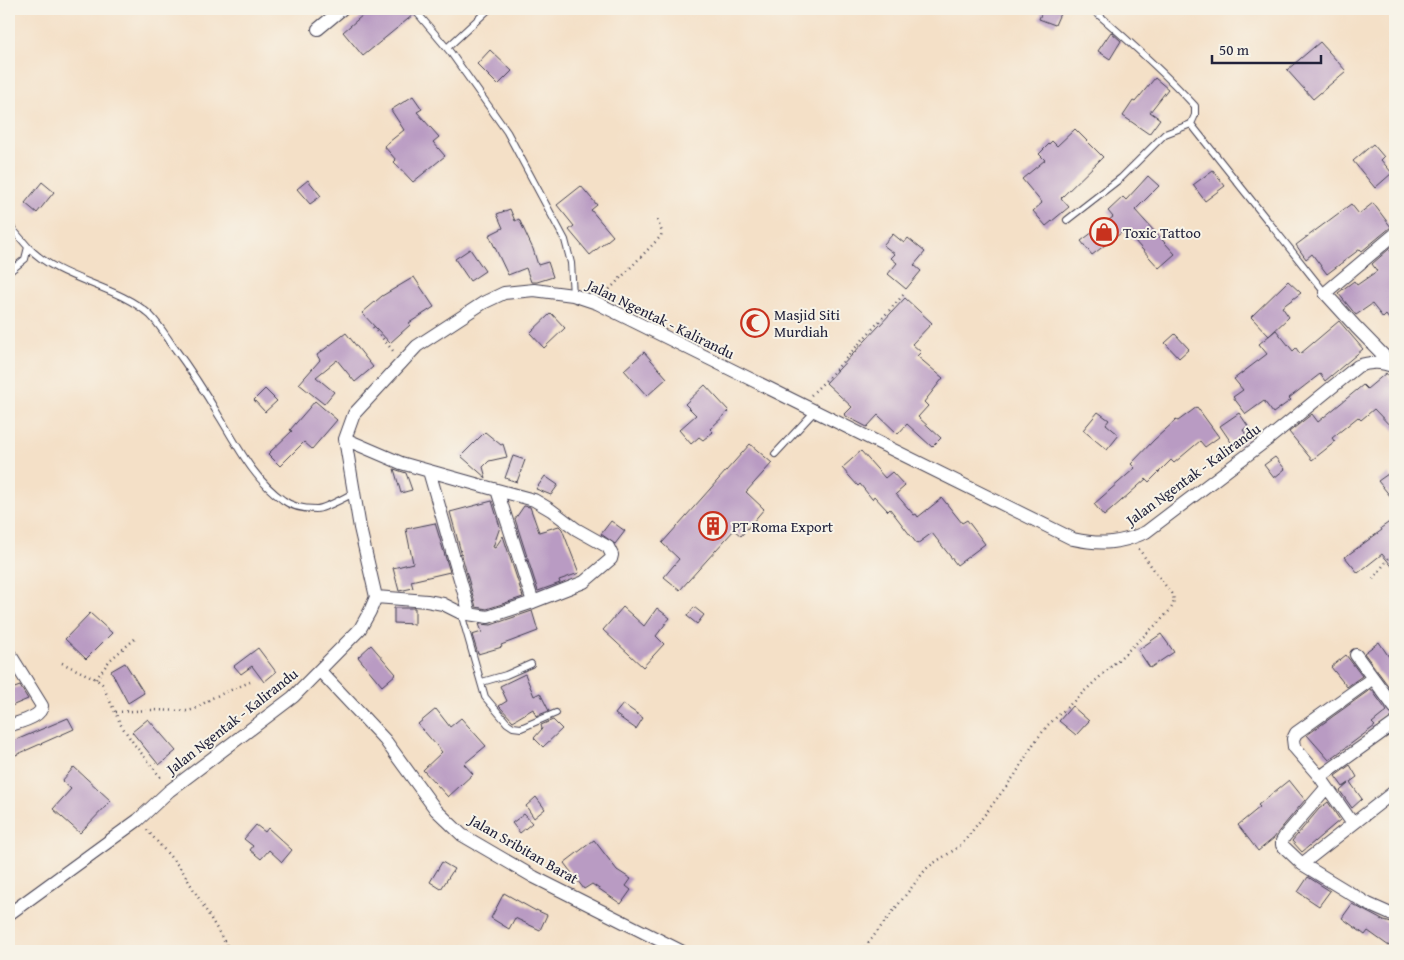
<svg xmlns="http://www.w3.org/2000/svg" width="1404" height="960" viewBox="0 0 1404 960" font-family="'Gentium Book Plus',serif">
  <rect width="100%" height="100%" fill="#f7f3e8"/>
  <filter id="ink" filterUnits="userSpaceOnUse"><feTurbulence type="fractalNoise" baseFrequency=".02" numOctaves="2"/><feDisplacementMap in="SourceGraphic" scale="10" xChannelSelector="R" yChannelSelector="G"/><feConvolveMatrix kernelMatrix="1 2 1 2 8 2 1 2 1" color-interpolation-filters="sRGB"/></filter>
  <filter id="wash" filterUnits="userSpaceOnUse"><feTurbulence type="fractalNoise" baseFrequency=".0096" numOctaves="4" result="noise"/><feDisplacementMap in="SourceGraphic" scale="20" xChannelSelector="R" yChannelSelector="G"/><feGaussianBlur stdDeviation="1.12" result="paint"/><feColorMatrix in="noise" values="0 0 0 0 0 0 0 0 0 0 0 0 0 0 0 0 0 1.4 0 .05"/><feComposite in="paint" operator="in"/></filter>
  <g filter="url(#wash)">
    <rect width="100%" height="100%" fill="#f4e0c7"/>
    <g id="blocks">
      <path fill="#b99bc3" d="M370 9H409L413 15 363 56 343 32Z
        M1043 9H1062L1055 25 1039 19Z
        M1111 32 1121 41 1110 59 1098 51Z
        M1320 42 1346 71 1313 99 1287 70Z
        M490 50 512 71 498 85 477 64Z
        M1155 78 1168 89 1150 112 1160 119 1149 134 1123 116 1133 101 1135 102Z
        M413 96 422 109 417 112 439 137 433 142 445 156 413 182 394 162 396 160 384 146 404 130 391 110Z
        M1075 129 1103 157 1061 198 1069 207 1046 226 1033 211 1042 203 1022 179 1045 160 1039 154 1052 141 1057 146Z
        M1373 144 1384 157 1381 160 1392 173 1375 188 1353 161Z
        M1213 170 1225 186 1205 201 1193 185Z
        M1148 176 1159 186 1135 210 1175 254 1159 268 1125 230 1092 255 1081 241 1113 217 1108 211 1123 197 1126 200Z
        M308 180 321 196 310 204 297 189Z
        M42 182 54 192 37 213 25 203Z
        M581 186 597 205 591 210 613 236 590 255 569 230 574 226 557 205Z
        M1373 203 1391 227 1362 251 1360 249 1327 274 1312 254 1306 259 1296 245 1351 204 1359 214Z
        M510 209 515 221 519 219 533 249 538 265 548 262 553 277 537 282H531L526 268 508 275 489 235 503 228 497 214Z
        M893 234 904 243 908 238 925 252 914 265 921 271 906 289 888 274 897 263 891 258 895 254 883 245Z
        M470 249 485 271 470 281 455 259Z
        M1389 249 1395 257V277L1390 281 1395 289V327L1386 315 1383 318 1372 304 1356 315 1338 293 1354 281 1357 285 1377 271 1372 264Z
        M414 277 434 307 409 323 410 325 390 343 362 313 382 296Z
        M1288 281 1301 293 1282 307 1289 317 1269 336 1251 317Z
        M905 298 932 323 912 344 921 352 917 356 943 378 924 402 928 406 918 417 941 438 932 447 907 424 898 434 878 415 867 427 844 415 852 407 826 383Z
        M551 313 565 328 544 348 530 333Z
        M1339 321 1363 349 1325 381 1320 374 1289 398 1291 400 1273 413 1264 401 1246 414 1233 397 1243 390 1234 379 1267 354 1259 344 1276 330 1293 351 1296 348 1300 354Z
        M346 333 373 367 355 382 337 360 316 377 334 392 324 404 299 384 320 360 317 355Z
        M1175 334 1189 349 1179 358 1165 343Z
        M644 352 667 378 647 396 624 370Z
        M1386 373 1395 384V431L1374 409 1361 420 1358 417 1332 438 1335 442 1312 460 1289 432 1312 414 1318 422 1363 385 1367 389Z
        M705 385 729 411 710 429 713 432 703 440 699 437 691 444 679 430 696 415 685 404Z
        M265 389 277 401 265 412 254 400Z
        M315 401 337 420 312 449 304 442 280 466 268 454 292 431 290 430Z
        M1197 407 1219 437 1205 447 1200 441 1174 463 1171 460 1149 482 1146 479 1104 516 1094 504 1135 468 1131 464 1154 440 1176 420 1178 421Z
        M1098 412 1109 420 1106 424 1119 435 1107 450 1083 430Z
        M1239 413 1248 426 1243 430 1249 439 1235 448 1220 426Z
        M485 432 501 445 503 444 507 457 489 461 483 467 486 478 461 456Z
        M750 444 772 463 746 492 764 509 741 536 734 530 680 590 664 577 679 559 662 543Z
        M861 451 885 478 892 472 905 486 896 494 914 515 916 514 918 517 942 498 962 523 967 520 985 544 957 565 932 533 917 544 890 509 888 511 874 496 872 499 860 484 858 486 842 468Z
        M513 456 525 460 517 482 505 478Z
        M1275 457 1285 469 1274 478 1264 465Z
        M394 469 406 473 412 490 401 493Z
        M1388 474 1395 483V502L1378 481Z
        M545 476 558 485 551 495 536 489Z
        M492 501 500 527 493 547 495 548 503 536 523 597 487 609 476 607 450 512Z
        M524 506 530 507 539 532 559 526 562 529 579 573 559 580 560 583 538 591 515 519Z
        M1395 518V570L1382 554 1358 573 1345 557 1382 530 1381 528Z
        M611 521 625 531 615 544 601 534Z
        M435 523 450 572 411 581 413 588 399 591 393 568 413 563 406 529Z
        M623 607 644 626 657 608 670 618 656 636 664 644 643 667 603 630Z
        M694 607 704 615 697 624 687 616Z
        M394 608H415V624L394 623Z
        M532 611 538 631 501 645 502 647 478 654 472 635 482 632 479 624 491 625Z
        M90 613 112 633 86 659 65 639Z
        M1161 634 1174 652 1150 668 1138 650Z
        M1379 642 1395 666V695L1364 653Z
        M371 645 396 674 382 686 358 657Z
        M258 648 276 672 264 682 252 666 241 674 234 666Z
        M1346 655 1362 676 1347 687 1331 667Z
        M125 663 144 693 128 703 111 671Z
        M525 674 534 696 540 693 549 711 536 716 533 709 513 721 499 706 507 701 500 686Z
        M20 686 28 699 9 707V690Z
        M1371 689 1387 711 1372 723 1375 726 1329 760 1307 735Z
        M623 704 643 718 636 729 615 714Z
        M1072 706 1089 721 1076 735 1059 721Z
        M436 709 450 727 461 718 486 746 464 764 473 774 448 797 423 770 442 752 418 724Z
        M68 718 74 729 9 758V743Z
        M148 719 176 751 159 765 132 732Z
        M553 720 562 729 543 747 534 738 542 729 541 725Z
        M1350 765 1357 777 1350 782 1362 799 1352 808 1340 791 1349 783 1343 787 1335 776Z
        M74 767 111 801 80 833 53 809 71 789 62 781Z
        M1289 780 1305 800 1279 831 1274 838 1258 851 1238 825 1260 807 1258 805Z
        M536 797 545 809 534 818 526 806Z
        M1328 802 1340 820 1302 852 1292 841 1319 809Z
        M524 814 532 823 520 833 512 823Z
        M256 825 265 832 268 828 292 850 282 862 269 850 261 859 250 850 253 846 244 839Z
        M594 840 617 870 631 879 626 886 631 890 621 904 592 884 584 889 564 863Z
        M442 862 454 869 441 889 430 882Z
        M1308 877 1330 891 1319 906 1298 892Z
        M504 893 536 911V910L547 915 540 930 515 918 509 929 491 918Z
        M1352 904 1384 921 1395 924V937L1389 946 1368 931 1365 935 1342 918Z"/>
    </g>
  </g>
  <g filter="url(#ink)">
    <use href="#blocks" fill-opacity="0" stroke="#423e50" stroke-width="1"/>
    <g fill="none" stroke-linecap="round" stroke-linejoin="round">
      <defs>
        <path id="lane" d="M414 9 451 53 507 132 565 240 571 263 573 295
          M447 48 489 9
          M9 113V123
          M1191 124 1325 293
          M1067 220 1121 178 1165 134 1191 124 1195 115V106C1163 71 1128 40 1092 9
          M9 225 28 247 25 259 9 272
          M28 247C60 281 116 284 150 315 159 324 166 336 173 346 190 369 205 392 219 416 237 445 254 480 283 500 292 507 305 509 316 509 325 509 345 497 354 493
          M775 454 815 411
          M461 613 485 697 507 723 513 727 521 728 556 713
          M482 682 506 675 531 664"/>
        <path id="street" d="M318 29 342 9
          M1393 365 1356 327 1325 293 1395 234
          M345 439 401 463 497 490 533 602 488 617 461 613 443 604 427 601 376 597
          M429 471 470 614
          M497 490 534 500 551 510 576 529 608 547 612 555 611 559 584 582 533 602
          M1356 655 1395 708
          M9 657 11 656 42 706C41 718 18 722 9 726
          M320 671 385 740 436 810 462 835 534 877 681 951
          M1320 777 1395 723
          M1327 787 1285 836 1282 841V845L1302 864 1368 904 1395 916
          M1353 824 1320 777 1294 747 1293 739 1296 733 1373 678
          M1302 864 1395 791
          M9 914 138 820 169 791 293 697 360 629 370 611 376 597 360 528 345 439 354 414 417 346 483 303 504 293 534 290 573 295 597 303 1073 539C1100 545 1120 544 1146 532L1267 440 1358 366C1372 361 1381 362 1395 367"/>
      </defs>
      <use href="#lane" stroke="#423e50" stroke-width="8"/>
      <use href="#street" stroke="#423e50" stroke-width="14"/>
      <path stroke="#423e50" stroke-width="2.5" stroke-dasharray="1 4" stroke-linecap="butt" d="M606 293 661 236 662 232 656 217
        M373 327 394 352
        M811 395 829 377 905 293
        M1373 579 1395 550
        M62 663 96 679 102 684 121 725 134 744 162 779
        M96 679 110 660 136 638
        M116 712 152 710 188 711 195 709 212 698 250 682
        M147 830 182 870 230 951
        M862 951 926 869C938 859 952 853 963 843L1015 775 1034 743 1048 725 1160 621C1167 613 1176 607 1173 596L1138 548"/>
      <use href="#lane" stroke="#fff" stroke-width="6"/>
      <use href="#street" stroke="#fff" stroke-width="12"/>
    </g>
  </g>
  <defs>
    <symbol id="shop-ring" viewBox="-11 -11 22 22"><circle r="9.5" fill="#f7f3e8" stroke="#c8321e" stroke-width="1.5"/><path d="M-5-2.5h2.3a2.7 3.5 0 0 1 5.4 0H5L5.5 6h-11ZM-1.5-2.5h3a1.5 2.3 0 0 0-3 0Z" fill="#c8321e"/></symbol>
    <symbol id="mosque-ring" viewBox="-11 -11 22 22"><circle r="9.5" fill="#f7f3e8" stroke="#c8321e" stroke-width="1.5"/><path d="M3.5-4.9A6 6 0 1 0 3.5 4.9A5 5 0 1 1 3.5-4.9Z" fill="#c8321e"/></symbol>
    <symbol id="building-ring" viewBox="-11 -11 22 22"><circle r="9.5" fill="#f7f3e8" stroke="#c8321e" stroke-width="1.5"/><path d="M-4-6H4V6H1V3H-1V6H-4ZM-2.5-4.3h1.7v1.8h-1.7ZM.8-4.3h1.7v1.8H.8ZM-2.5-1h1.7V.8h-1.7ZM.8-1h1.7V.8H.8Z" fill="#c8321e"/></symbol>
  </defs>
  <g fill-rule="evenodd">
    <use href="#shop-ring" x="1088" y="216" width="32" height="32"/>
    <use href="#mosque-ring" x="739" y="307" width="32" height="32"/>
    <use href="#building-ring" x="697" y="510" width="32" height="32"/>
  </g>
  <g text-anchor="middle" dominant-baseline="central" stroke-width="4" stroke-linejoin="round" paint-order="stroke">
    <g font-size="15" fill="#22223b" stroke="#f7f3e8" text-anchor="start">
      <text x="1123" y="232">Toxic Tattoo</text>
      <text x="774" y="314">Masjid Siti<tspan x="774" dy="17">Murdiah</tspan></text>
      <text x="732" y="526">PT Roma Export</text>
    </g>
    <g font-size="15" fill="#22223b" stroke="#f7f3e8">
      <text transform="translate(661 319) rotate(26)">Jalan Ngentak - Kalirandu</text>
      <text transform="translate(1193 474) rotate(-36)">Jalan Ngentak - Kalirandu</text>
      <text transform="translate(232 721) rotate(-38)">Jalan Ngentak - Kalirandu</text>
      <text transform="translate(524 849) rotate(30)">Jalan Sribitan Barat</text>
    </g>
  </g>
  <rect width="1404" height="960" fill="none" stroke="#f7f3e8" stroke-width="30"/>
  <path d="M1212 55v8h109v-8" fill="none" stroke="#22223b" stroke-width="2.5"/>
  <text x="1219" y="55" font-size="15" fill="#22223b" stroke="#f7f3e8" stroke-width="4" paint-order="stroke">50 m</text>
</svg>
